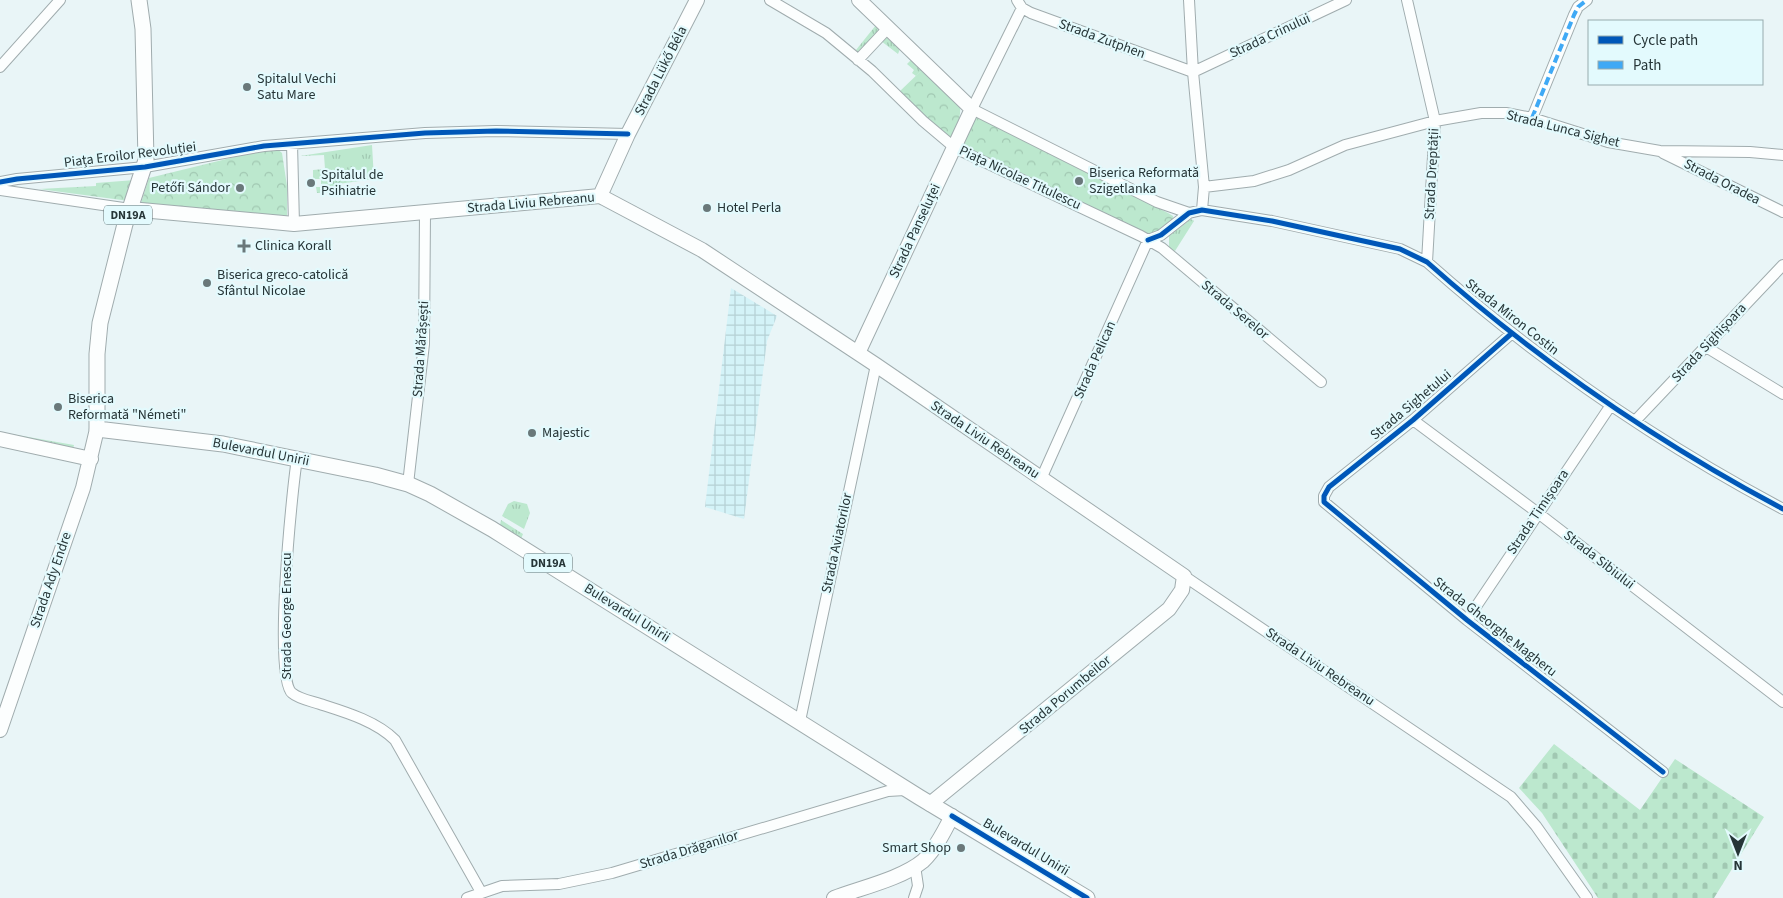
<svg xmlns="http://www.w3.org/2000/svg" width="1783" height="898" viewBox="0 0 1783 898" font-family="'Source Sans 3',sans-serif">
  <defs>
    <pattern id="industrial-grid" width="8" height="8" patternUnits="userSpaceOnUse" patternTransform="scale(1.25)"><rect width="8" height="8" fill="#d4f3f8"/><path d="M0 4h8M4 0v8" fill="none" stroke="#b6d1d5"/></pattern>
    <pattern id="grass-tufts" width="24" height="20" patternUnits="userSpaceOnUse" patternTransform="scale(1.25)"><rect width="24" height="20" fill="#bce8ce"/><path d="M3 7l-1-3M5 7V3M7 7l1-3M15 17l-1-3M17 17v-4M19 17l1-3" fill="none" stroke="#a1c8b2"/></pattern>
    <pattern id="cemetery-stones" width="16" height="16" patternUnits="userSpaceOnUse" patternTransform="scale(1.25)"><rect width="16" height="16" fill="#bce8ce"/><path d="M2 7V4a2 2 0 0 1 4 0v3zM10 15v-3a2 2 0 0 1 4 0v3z" fill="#a1c8b2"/></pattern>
    <pattern id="park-crowns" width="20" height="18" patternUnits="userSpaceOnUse" patternTransform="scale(1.25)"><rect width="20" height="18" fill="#bce8ce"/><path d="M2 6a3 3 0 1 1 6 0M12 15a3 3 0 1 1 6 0" fill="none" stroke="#a1c8b2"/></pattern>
  </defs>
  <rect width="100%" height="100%" fill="#e9f5f7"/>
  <path fill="url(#industrial-grid)" d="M731 288 777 316 767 341 744 519 705 507Z"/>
  <path fill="url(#grass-tufts)" d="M876 25 880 32 860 53 856 50Z
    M885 36 900 49 898 54 881 41Z
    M911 60 923 69 916 76 912 73 914 70 907 64Z
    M372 145 374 179 338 184V193H317L316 187H321V179H313V170L325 169 324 155 300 156Z
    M1191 219 1194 221 1175 251 1169 248V236Z
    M0 432 74 445 73 449 0 436Z
    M514 501 527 504 530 513 524 529 502 516 508 504Z
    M501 520 523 534 521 539 500 525Z"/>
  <path fill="url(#cemetery-stones)" d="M1554 744 1640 810 1675 759 1764 817 1714 898H1598L1542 813 1519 788Z"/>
  <path fill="url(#park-crowns)" d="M924 68C954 94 973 98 950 140L899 92Z
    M974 116 1168 213 1173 216 1174 221 1151 235 962 145Z
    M275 147 282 153 287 186V217L141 203 149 178Z
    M135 180 129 201 39 189 96 186V183Z"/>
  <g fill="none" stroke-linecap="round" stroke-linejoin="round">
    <defs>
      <path id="street" d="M770 0 826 33 872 71 923 121 955 148 1141 236 1162 248 1321 382
        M1017 0 1022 8 1031 13 1193 72
        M1189 0 1193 72 1204 187 1202 210
        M1407 0 1435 121 1427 262
        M1022 8 972 109 1157 202 1189 213
        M858 60 888 28
        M0 67 60 0
        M1193 72 1346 0
        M1532 118 1574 15 1578 7 1587 0
        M292 144 294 224
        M1663 153 1783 212
        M0 182 17 179 145 167 264 146 425 133 496 131 628 134
        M1204 187 1254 181 1289 170 1345 145 1435 121 1481 113H1506L1532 118 1608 142 1660 151 1750 152 1783 155
        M0 190 130 209
        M1148 240 1161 235 1189 213 1202 210 1272 221 1400 249 1427 262C1535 358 1655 441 1783 509
        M1511 334 1413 420 1329 487 1324 496V502L1467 620 1663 772
        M1706 347 1783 394
        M1413 420 1538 513 1783 702
        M1635 421 1783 265
        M297 459C292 489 273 679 292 693 299 699 311 701 320 704 345 712 376 721 395 740L481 892
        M1041 479 1148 240
        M408 484 424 344 425 213
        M1184 576 1511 797 1536 826 1587 898
        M1467 620 1611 405
        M800 721 876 365
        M467 898 502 886 559 884 612 873 888 791 905 790
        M914 898 918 886 915 866"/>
      <path id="secondary" d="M600 196 628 134 697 0
        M130 209 294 224 600 196 604 198 702 250 876 365 1184 576 1182 590 1169 609 930 804
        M858 353 972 109 859 0
        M0 439 91 459
        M0 730 83 488 97 429
        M834 898C860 888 901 879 923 861 935 850 945 830 952 816"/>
      <path id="primary" d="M139 0 143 29 146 160 125 224 100 323 97 354V429L223 444 375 475 408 484 430 494 492 529 919 797 1087 898"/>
    </defs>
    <use href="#street" stroke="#a0acae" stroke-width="12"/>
    <use href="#secondary" stroke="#a0acae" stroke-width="16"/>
    <use href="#primary" stroke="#a0acae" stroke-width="17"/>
    <use href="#street" stroke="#fcfefe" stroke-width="10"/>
    <use href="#secondary" stroke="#fcfefe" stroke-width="14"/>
    <use href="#primary" stroke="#fcfefe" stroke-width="15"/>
    <path stroke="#3fa9f5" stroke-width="4" stroke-dasharray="8 4" stroke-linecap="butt" d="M1532 118 1574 15 1578 7 1587 0"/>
    <defs>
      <path id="cycleway" d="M0 182 17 179 145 167 264 146 425 133 496 131 628 134
        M1148 240 1161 235 1189 213 1202 210 1272 221 1400 249 1427 262C1535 358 1655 441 1783 509
        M1511 334 1413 420 1329 487 1324 496V502L1467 620 1663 772
        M952 816 1087 898"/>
    </defs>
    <use href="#cycleway" stroke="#e3fafd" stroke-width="8"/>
    <use href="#cycleway" stroke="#0057b8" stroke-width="5"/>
  </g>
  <g fill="#6a787a" stroke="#e3fafd" stroke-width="2">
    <circle cx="247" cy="87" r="5"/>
    <circle cx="1079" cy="181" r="5"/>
    <circle cx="311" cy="183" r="5"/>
    <circle cx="240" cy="188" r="5"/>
    <circle cx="707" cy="208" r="5"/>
    <path d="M241.5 238.5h5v5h5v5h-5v5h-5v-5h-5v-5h5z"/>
    <circle cx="207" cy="283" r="5"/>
    <circle cx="58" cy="407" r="5"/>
    <circle cx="532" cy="433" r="5"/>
    <circle cx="961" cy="848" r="5"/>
  </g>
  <g text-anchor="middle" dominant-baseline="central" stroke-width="4.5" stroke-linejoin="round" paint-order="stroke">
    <g fill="#e3fafd" stroke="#5f7072" stroke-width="1">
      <rect x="104" y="205.5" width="48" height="19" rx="4"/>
      <rect x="524" y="553.5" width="48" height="19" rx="4"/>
    </g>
    <g font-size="12" font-weight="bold" fill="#263537">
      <text x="128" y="215">DN19A</text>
      <text x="548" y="563">DN19A</text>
    </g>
    <g font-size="14" fill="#263537" stroke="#e3fafd">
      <text transform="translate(1270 36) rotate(-25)">Strada Crinului</text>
      <text transform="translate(1102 39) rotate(20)">Strada Zutphen</text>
      <text transform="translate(661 71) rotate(-63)">Strada Lükő Béla</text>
      <text transform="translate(1563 129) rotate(14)">Strada Lunca Sighet</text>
      <text transform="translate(130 155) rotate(-7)">Piața Eroilor Revoluției</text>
      <text transform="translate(1432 174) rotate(-87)">Strada Dreptății</text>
      <text transform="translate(1020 178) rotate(25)">Piața Nicolae Titulescu</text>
      <text transform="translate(1722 182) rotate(27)">Strada Oradea</text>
      <text transform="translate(531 203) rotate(-5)">Strada Liviu Rebreanu</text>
      <text transform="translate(915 231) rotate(-65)">Strada Panseluței</text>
      <text transform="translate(1235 310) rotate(40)">Strada Serelor</text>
      <text transform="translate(1512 317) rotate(38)">Strada Miron Costin</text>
      <text transform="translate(1709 343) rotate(-47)">Strada Sighișoara</text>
      <text transform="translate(421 349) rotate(-86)">Strada Mărășești</text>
      <text transform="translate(1095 360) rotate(-66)">Strada Pelican</text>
      <text transform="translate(1411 405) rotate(-40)">Strada Sighetului</text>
      <text transform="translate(985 440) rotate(34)">Strada Liviu Rebreanu</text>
      <text transform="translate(261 452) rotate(11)">Bulevardul Unirii</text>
      <text transform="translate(1538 512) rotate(-56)">Strada Timișoara</text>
      <text transform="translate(837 543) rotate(-78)">Strada Aviatorilor</text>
      <text transform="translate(1599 560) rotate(38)">Strada Sibiului</text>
      <text transform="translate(51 580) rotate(-71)">Strada Ady Endre</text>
      <text transform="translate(627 613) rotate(32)">Bulevardul Unirii</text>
      <text transform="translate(287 616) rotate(-90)">Strada George Enescu</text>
      <text transform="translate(1495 627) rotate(38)">Strada Gheorghe Magheru</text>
      <text transform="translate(1320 667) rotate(34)">Strada Liviu Rebreanu</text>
      <text transform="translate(1065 695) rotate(-40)">Strada Porumbeilor</text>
      <text transform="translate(1026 847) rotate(31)">Bulevardul Unirii</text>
      <text transform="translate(689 850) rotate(-17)">Strada Drăganilor</text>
    </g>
    <g font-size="14" fill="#263537" stroke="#e3fafd" text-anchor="start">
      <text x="257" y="79">Spitalul Vechi<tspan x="257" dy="16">Satu Mare</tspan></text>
      <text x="1089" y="173">Biserica Reformată<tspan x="1089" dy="16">Szigetlanka</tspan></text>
      <text x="321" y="175">Spitalul de<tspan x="321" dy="16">Psihiatrie</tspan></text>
      <text x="230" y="188" text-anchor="end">Petőfi Sándor</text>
      <text x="717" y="208">Hotel Perla</text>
      <text x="255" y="246">Clinica Korall</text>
      <text x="217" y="275">Biserica greco-catolică<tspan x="217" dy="16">Sfântul Nicolae</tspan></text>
      <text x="68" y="399">Biserica<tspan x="68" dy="16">Reformată "Németi"</tspan></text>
      <text x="542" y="433">Majestic</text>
      <text x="951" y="848" text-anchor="end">Smart Shop</text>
    </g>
  </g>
  <rect x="1588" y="20" width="175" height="65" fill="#e3fafd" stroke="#97abae"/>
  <rect x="1598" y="36" width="25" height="8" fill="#0057b8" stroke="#97abae"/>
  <text x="1633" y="45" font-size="15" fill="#263537">Cycle path</text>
  <rect x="1598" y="61" width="25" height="8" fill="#3fa9f5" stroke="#97abae"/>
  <text x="1633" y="70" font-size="15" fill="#263537">Path</text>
  <g transform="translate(1738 853) rotate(180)" stroke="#e3fafd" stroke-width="4" paint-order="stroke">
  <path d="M0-4L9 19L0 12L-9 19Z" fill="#263537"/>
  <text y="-8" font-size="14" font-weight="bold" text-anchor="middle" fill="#263537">N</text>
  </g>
</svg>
